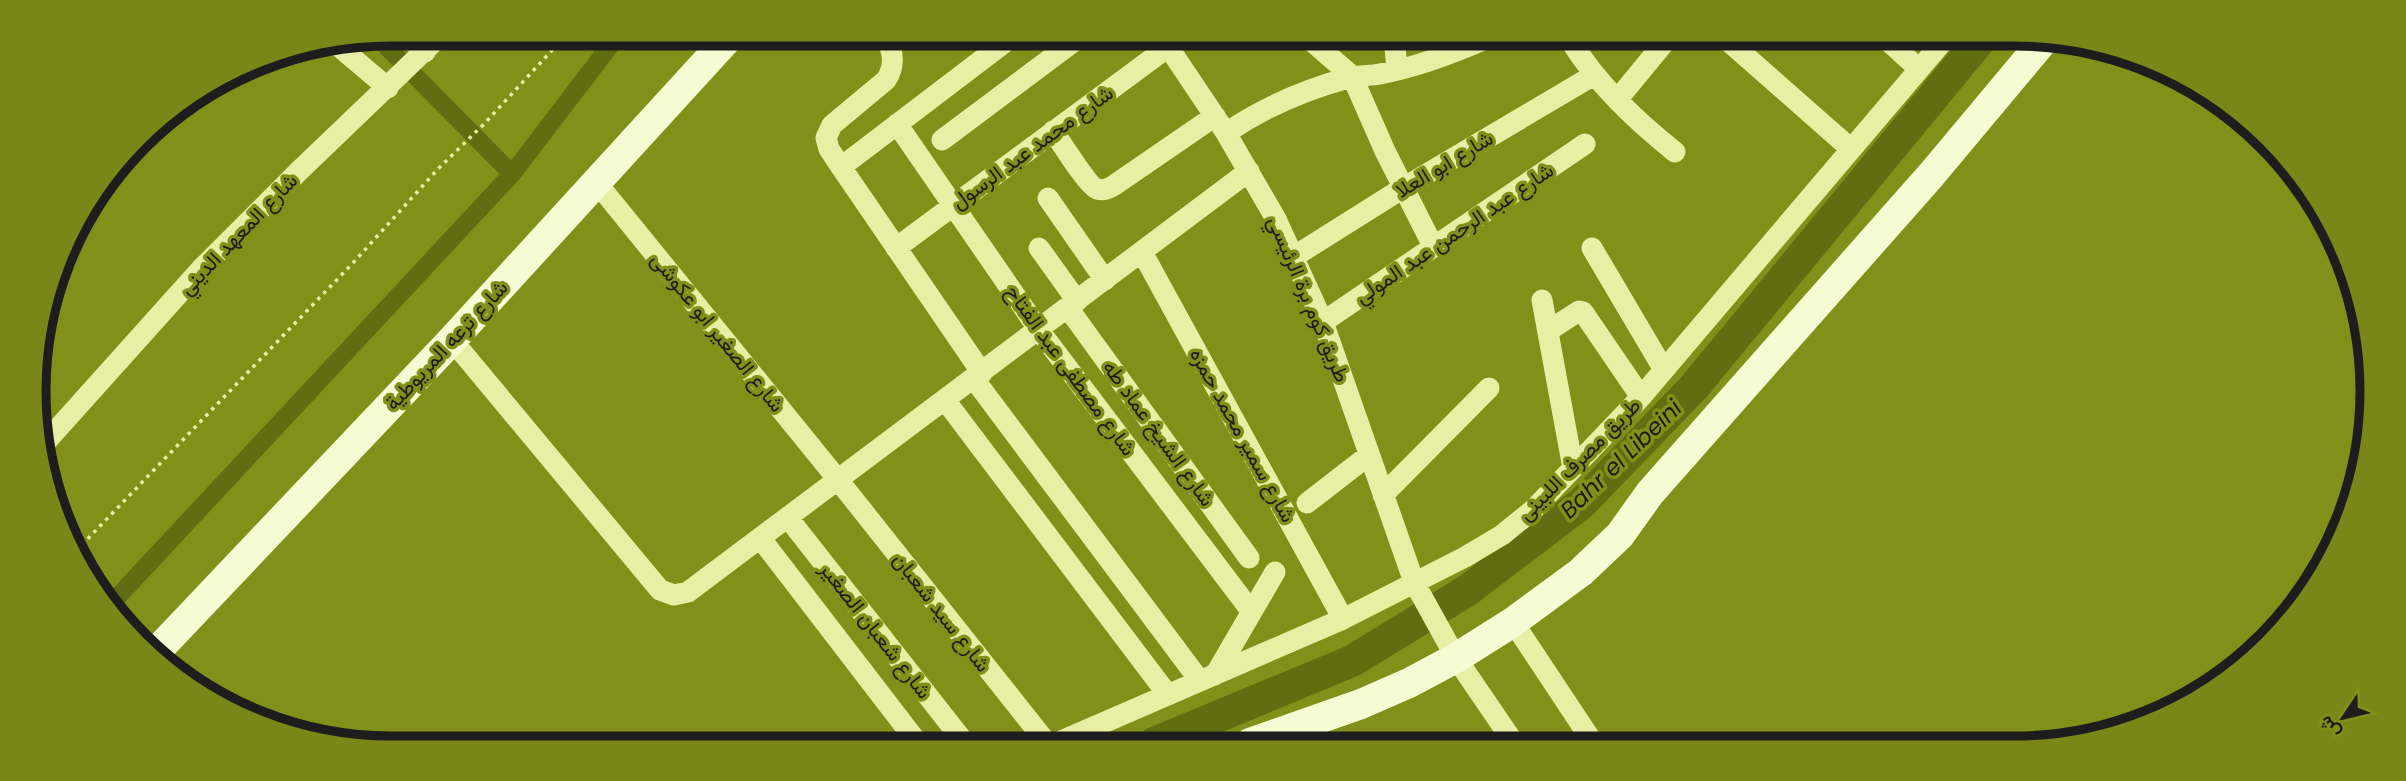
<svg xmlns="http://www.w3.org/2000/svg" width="2406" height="781" viewBox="0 0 2406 781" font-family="Poppins,Vazirmatn,sans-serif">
  <rect width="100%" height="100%" fill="#809018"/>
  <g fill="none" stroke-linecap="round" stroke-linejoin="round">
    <path stroke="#606d10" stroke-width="18" d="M376 36 512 174
      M110 605 512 174 619 34"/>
    <path stroke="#606d10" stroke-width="32" d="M1154 743 1352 661 1468 590 1582 503 1694 387 1980 40"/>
    <path stroke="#e7efa5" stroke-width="3.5" stroke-dasharray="3.5 5" stroke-linecap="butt" d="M76 551 352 264 438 169 485 123 567 34"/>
    <path stroke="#e7efa5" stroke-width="21" d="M405 33 425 52
      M885 35C893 51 896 65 886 80L832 125 826 138 829 149 841 167 982 373
      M1161 36 1226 133 1276 219 1323 322 1414 582 1456 658 1514 743
      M1307 37 1352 76 1385 151 1433 246
      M1394 37 1397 69
      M1569 38C1596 83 1634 119 1675 152
      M1726 39 1851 149
      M1886 39 1919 69
      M336 44 388 88
      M1617 100 1668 38
      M897 124 1039 330 1251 611
      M1053 131C1061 142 1088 186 1097 189 1103 191 1108 189 1113 186L1215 116
      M1226 133C1264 107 1304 90 1348 78 1359 75 1370 76 1380 74 1417 67 1454 53 1488 38
      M942 140 1081 36
      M841 167 1013 36
      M597 183 839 481 1046 742
      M1048 198 1105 280
      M896 248 1168 47
      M1039 248 1077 301
      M1592 248 1664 370
      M1142 252 1343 619
      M1295 256 1403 188 1594 75
      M1542 300 1573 468
      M1068 308 1249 558
      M1323 322 1585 144
      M1548 331 1579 311 1583 312 1641 397
      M452 340 660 590 674 595 688 592 1249 171
      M974 379 1200 681
      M945 400 1168 695
      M43 445 201 269 299 171 443 33
      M1383 495 1489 388
      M1307 503 1369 455
      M789 519 964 742
      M761 539 917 742
      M1513 622 1594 744
      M1215 675 1275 572
      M1059 742 1343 619 1465 557 1502 535 1534 509 1641 397 1944 40"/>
    <path stroke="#f5fbd3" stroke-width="30" d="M156 652 452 340 731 35
      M1250 743 1361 704 1409 683 1456 658 1513 622 1581 572 1620 535 1650 493 1932 174 2044 40"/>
  </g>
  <g text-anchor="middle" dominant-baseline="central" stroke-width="7" stroke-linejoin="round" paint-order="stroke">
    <g font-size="21" fill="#1d1d1d" stroke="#809018">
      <text transform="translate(1032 147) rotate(-36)">شارع محمد عبد الرسول</text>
      <text transform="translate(1444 164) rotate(-31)">شارع ابو العلا</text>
      <text transform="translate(1454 233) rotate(-34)">شارع عبد الرحمن عبد المولي</text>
      <text transform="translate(238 234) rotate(-46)">شارع المعهد الديني</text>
      <text transform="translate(1309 299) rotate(67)">طريق كوم برة الرئيسي</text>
      <text transform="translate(718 332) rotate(51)">شارع الصغير ابو عكوشى</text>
      <text transform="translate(446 345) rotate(-47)">شارع ترعه المريوطية</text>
      <text transform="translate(1071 370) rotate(54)">شارع مصطفى عبد الفتاح</text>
      <text transform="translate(1159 433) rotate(54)">شارع الشيخ عماد طه</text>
      <text transform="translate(1243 435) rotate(61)">شارع سمير محمد حمزه</text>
      <text transform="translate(1579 459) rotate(-45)">طريق مصرف اللبينى</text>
      <text transform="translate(942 612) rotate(52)">شارع سيد شعبان</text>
      <text transform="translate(876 630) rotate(52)">شارع شعبان الصغير</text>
    </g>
    <g font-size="23" font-style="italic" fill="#1c1c19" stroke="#809018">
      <text transform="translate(1621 459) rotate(-44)">Bahr el Libeini</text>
    </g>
  </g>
  <path d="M0 0H2406V781H0ZM391 46H2015A345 345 0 0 1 2360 391V391A345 345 0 0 1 2015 736H391A345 345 0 0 1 46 391V391A345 345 0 0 1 391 46Z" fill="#788718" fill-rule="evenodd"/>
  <path fill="none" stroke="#1d1d1d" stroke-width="9" d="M391 46H2015A345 345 0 0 1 2360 391V391A345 345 0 0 1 2015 736H391A345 345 0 0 1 46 391V391A345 345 0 0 1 391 46Z"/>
  <g transform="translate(2343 718) rotate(235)" stroke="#809018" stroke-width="5" paint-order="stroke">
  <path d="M0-5L12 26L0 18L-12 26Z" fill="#1d1d1d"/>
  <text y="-10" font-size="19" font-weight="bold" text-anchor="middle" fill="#1d1d1d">ش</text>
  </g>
</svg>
